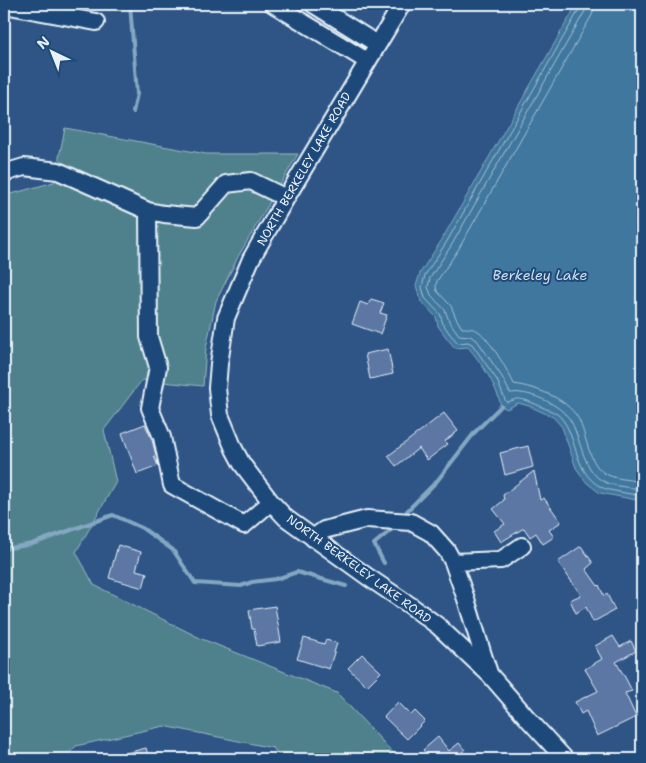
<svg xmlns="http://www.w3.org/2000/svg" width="646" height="763" viewBox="0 0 646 763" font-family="'Shantell Sans',sans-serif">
  <rect width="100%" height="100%" fill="#2e5585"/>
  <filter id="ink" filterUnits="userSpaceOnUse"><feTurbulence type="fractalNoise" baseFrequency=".02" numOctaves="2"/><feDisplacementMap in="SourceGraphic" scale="10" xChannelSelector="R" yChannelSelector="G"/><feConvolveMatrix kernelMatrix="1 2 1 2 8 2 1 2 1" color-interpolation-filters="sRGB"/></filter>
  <g filter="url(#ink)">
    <path fill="#4f818c" stroke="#9cb9c2" d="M65 128 206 154H298L239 255 216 301 206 348 203 386 142 380 104 430 116 482 76 552 94 585 202 639 337 693 399 759H282L273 748 164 726 76 746 64 759H4V196L54 182Z"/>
    <path fill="#41779e" stroke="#84a8c2" d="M577 4H642V501L600 493 587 483 576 468 562 427 553 417 529 406 518 403 507 409 501 406C496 384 482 364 468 347L455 348 446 337 438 326 436 317 421 301 416 286 420 273 441 241Z"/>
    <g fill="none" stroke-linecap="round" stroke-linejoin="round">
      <path stroke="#a5c0d4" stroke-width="1" d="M581 4 580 8 446 243 425 275 422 287 425 298 440 314 443 324 450 334 458 343 468 342 472 344 497 380 506 402C511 402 515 398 520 399 528 400 535 404 542 407 546 409 552 411 556 413 579 431 571 471 601 487 608 491 633 494 642 496
        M587 4 585 11 451 246 430 278 428 287 431 295 445 310 449 321 459 335 470 336 477 340 502 377 510 393C513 393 517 392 521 393 538 395 564 407 572 423 581 441 584 473 605 482 612 486 633 488 642 489
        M595 4 592 15 458 250 437 281 436 286 437 291 451 306 456 318 462 328C468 328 473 328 478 331 489 338 508 371 514 384 537 388 565 397 578 418 587 434 588 467 608 475 616 479 633 480 642 482"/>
      <path stroke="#84a8c2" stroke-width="4" d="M130 4 137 94 133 112
        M407 511 437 481 475 432 501 406
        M4 549 32 544 113 515 142 528 173 550 195 583 241 586 252 582 276 579 297 572 346 586
        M384 563 374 544 391 530"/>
    </g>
    <path fill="#5b77a4" stroke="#e8f1f8" d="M371 299 384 303 380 313 387 315 380 334 352 324 360 302 368 305Z
      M388 349 393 374 370 379 365 354Z
      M444 413 458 431 445 441 448 444 427 460 419 448 396 466 388 456Z
      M145 424 152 440 156 455 154 456 158 466 137 474 122 433Z
      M528 446 533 467 505 475 500 453Z
      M534 471 540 500 544 498 561 522 549 530 554 537 543 544 536 533 530 537 524 528 501 542 494 531 505 524 493 509 504 500 503 495Z
      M118 545 141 552 136 570 147 573 143 588 109 578Z
      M581 546 593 563 586 569 598 586 599 585 604 596 607 594 615 610 593 622 586 607 576 613 570 600 581 595 558 562Z
      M275 606 281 642 257 646 254 629H252L249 610Z
      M613 636 620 647 631 641 636 651 616 662 626 679 632 691 625 693 636 717 597 736 586 711 581 714 575 702 598 691 585 669 602 659 595 646Z
      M304 638 324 644 326 640 337 643 329 669 297 659Z
      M362 654 381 672 367 686 348 668Z
      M398 702 411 715 415 711 425 721 407 739 384 717Z
      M438 737 449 751 459 743 465 750 455 758 456 759H431L423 750Z
      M146 748 149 759H116L115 756Z"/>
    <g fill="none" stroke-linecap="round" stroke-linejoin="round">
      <defs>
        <path id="minor" d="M273 4 367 61
          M313 4 377 44
          M402 4 286 198 251 259 226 318 219 364 217 388 220 415 234 449 242 464 271 502 286 518 368 577 411 606 438 626 490 675 529 720 565 759
          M4 5 96 22
          M4 173 24 167 58 171 148 211
          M271 502 244 525 172 485 162 437 150 408 158 367 149 337 148 211 164 214 197 217 226 184 251 181 286 198
          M313 538 324 530 367 519 411 522 431 533 447 551 453 562 466 599 483 655 489 673
          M453 562 501 560 522 546"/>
      </defs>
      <use href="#minor" stroke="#e8f1f8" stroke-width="20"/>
      <use href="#minor" stroke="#1f4a7a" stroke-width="16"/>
    </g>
  </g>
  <g text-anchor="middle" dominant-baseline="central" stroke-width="4" stroke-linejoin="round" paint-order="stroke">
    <g font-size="12" fill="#e8f1f8" stroke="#1f4a7a">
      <text transform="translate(304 169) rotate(-60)">NORTH BERKELEY LAKE ROAD</text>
      <text transform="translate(359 569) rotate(36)">NORTH BERKELEY LAKE ROAD</text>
    </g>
    <g font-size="14" font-style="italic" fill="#cfdfea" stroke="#1f4a7a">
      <text x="540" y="275">Berkeley Lake</text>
    </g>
  </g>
  <rect width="646" height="763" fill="none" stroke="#1f4a7a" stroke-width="20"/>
  <rect x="10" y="10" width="626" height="743" fill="none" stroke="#e8f1f8" stroke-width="2" filter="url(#ink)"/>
  <g transform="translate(52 52) rotate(317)" stroke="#1f4a7a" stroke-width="4" paint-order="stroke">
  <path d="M0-4L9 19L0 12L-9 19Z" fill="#e8f1f8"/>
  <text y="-8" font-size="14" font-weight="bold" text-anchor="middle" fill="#e8f1f8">N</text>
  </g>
</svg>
